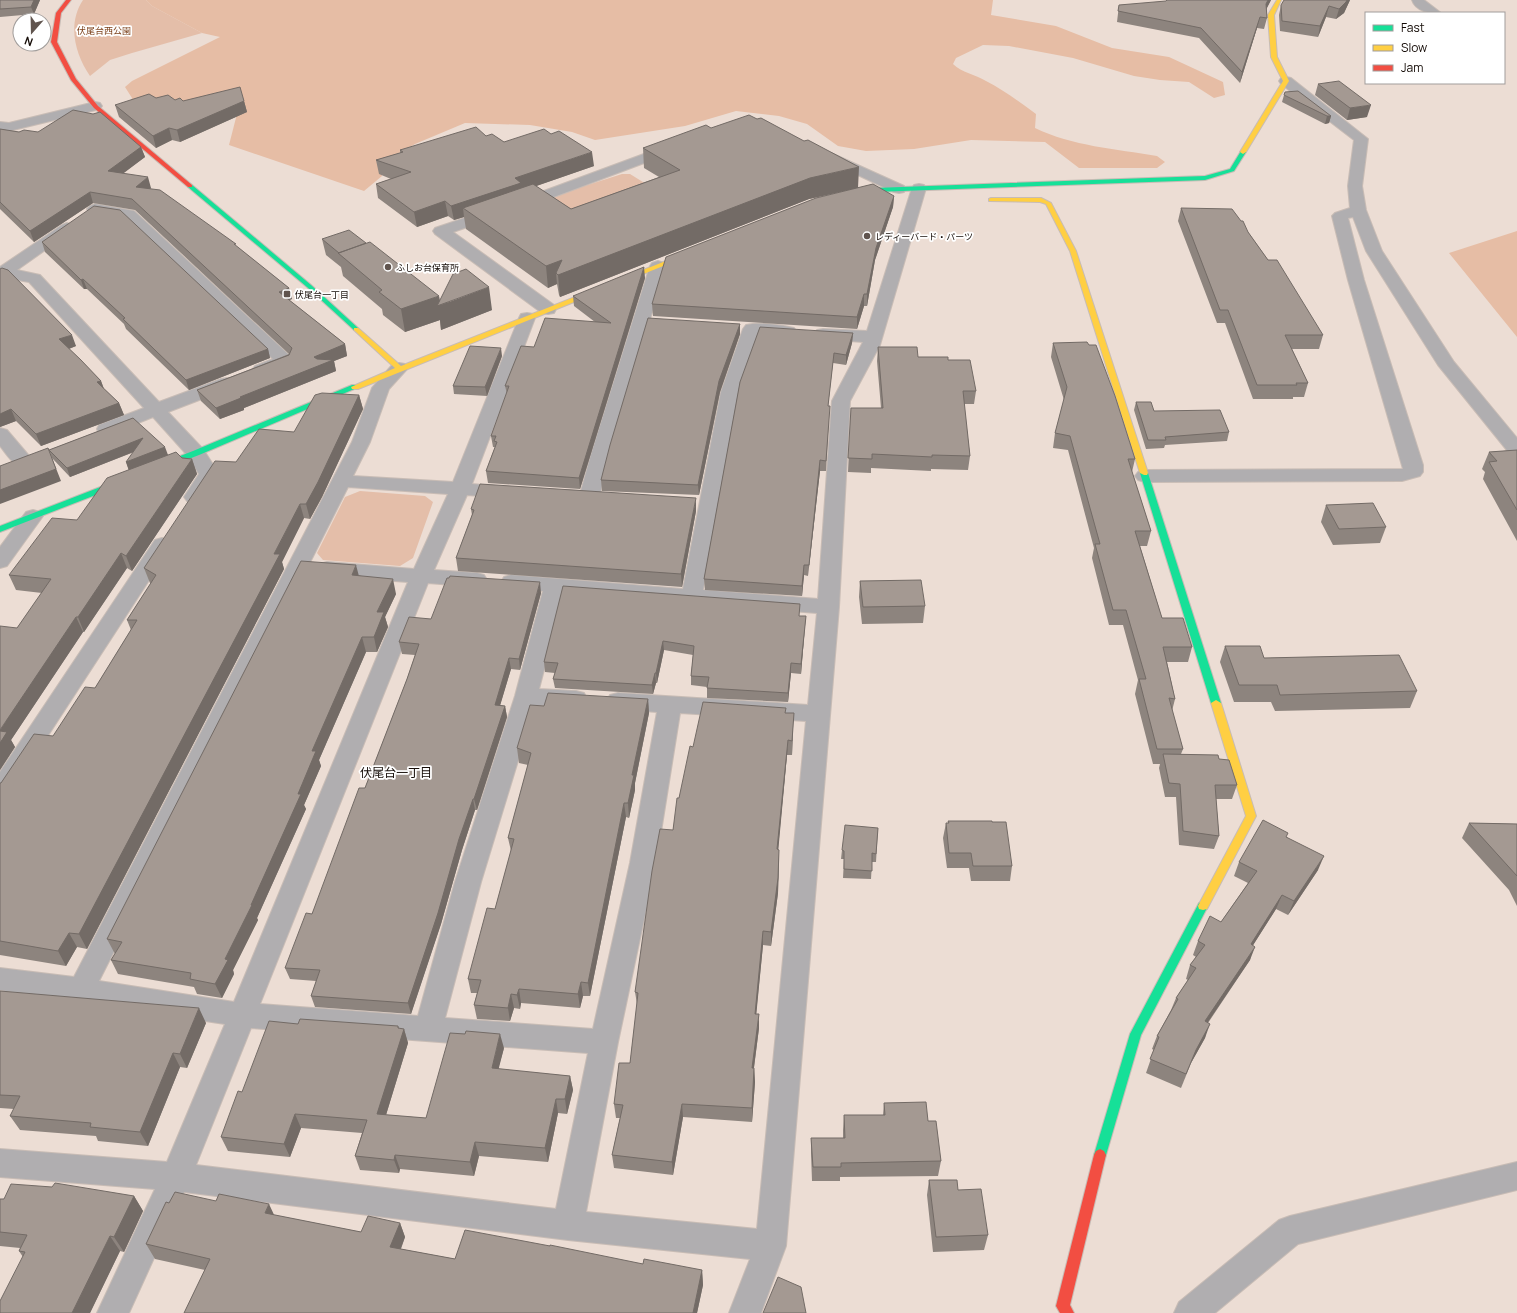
<svg xmlns="http://www.w3.org/2000/svg" width="1517" height="1313" viewBox="0 0 1517 1313" font-family="Manrope,'Noto Sans JP',sans-serif">
  <rect width="100%" height="100%" fill="#ecddd4"/>
  <path fill="#e4bea9" d="M83 0H146L152 6 202 33 132 53 110 60 90 76C75 54 67 24 83 0Z
    M622 174H630L659 192 582 221 552 201 553 196Z
    M360 491 425 496 433 502 413 558 400 566 323 560 317 553 345 497Z"/>
  <path fill="#e6bda5" d="M146 0H993L991 15 1056 26 1112 48 1169 57 1223 82 1225 95 1214 98 1189 82 1160 80 1134 76 1073 58 1009 46 983 45 956 58 953 64C962 73 975 74 986 81 1004 90 1019 102 1036 114L1035 128C1072 146 1116 149 1157 156L1165 162 1157 168H1079L1045 142 971 140 914 149 866 151 838 146 807 124 779 116 736 111 685 126 595 140 572 132 530 125 465 123 415 144 394 156 381 169 382 176 364 191 229 145 238 110 130 104 132 98 125 87 132 81 220 37 202 33 152 6Z
    M1517 231V337L1449 253Z"/>
  <g fill="none" stroke-linecap="round" stroke-linejoin="round">
    <defs>
      <path id="street" d="M1412 0H1424L1441 13C1430 13 1416 12 1412 0Z
        M1286 77 1291 78 1368 139 1362 186 1366 210 1382 251 1454 362 1517 438V456L1510 454 1438 365 1366 251 1353 217 1348 218 1364 280 1423 465V472L1420 476 1402 481 1145 482 1138 480 1135 476 1138 472 1145 470 1403 469 1348 280 1332 216 1335 213 1350 208 1348 186 1354 140 1281 84 1279 81 1281 78Z
        M95 102 100 103 102 106 100 109 9 131 0 130V122L9 123Z
        M671 144 676 145 678 148 676 151 543 201 453 232 554 305 556 309 554 313 548 314 542 313 435 234 433 231 435 228 533 195Z
        M831 153 904 186 906 189 904 192 899 193 894 192 826 160 824 157 826 154Z
        M919 184 924 185 926 188 880 345 850 401 839 607 786 1246 761 1313H729L750 1259 568 1240 184 1192 129 1313H97L155 1189 0 1177V1149L167 1162 225 1024 0 990V968L74 977 352 442 372 388 393 364 399 363 405 364 408 368 389 389 370 442 353 476 453 482 519 318 521 314 527 313 533 314 535 318 472 484 515 488 518 492 515 496 508 498 467 495 434 570 477 573 484 575 487 580 484 585 477 587 428 583 260 1004 418 1016 455 882 515 696 543 591 504 587 501 582 504 577 511 575 683 589 721 392 743 329 746 325C760 322 780 325 794 328L797 332 794 336 788 337 759 335 739 392 703 590 818 599 832 401 863 342 823 339 817 338 814 334 817 330 823 329 867 331 912 188 914 185ZM348 487 448 494 414 569 327 562 320 564 317 569 320 574 327 576 408 582 234 1002 99 981ZM564 593 817 613 808 705 618 693 610 695 607 701 610 707 618 709 657 712 630 863 593 1029 445 1018 481 882 535 705 576 707 584 705 587 699 584 693 576 691 539 689ZM680 713 806 721 757 1229 586 1212 618 1042 656 863ZM251 1028 588 1053 556 1209 196 1165Z
        M95 204 134 211 291 357 294 361 291 365 261 375 255 374 252 370 255 366 273 359 124 218 90 212 87 209 90 206Z
        M67 223 72 225 75 228 72 231 17 270 40 275 159 402 221 379 227 378 233 379 236 383 233 387 168 412 203 449 219 474 201 501 194 503 187 501 184 497 199 474 188 456 153 417 113 433 106 435 99 433 97 429 99 425 144 408 29 282 6 278 0 280V267L62 225Z
        M658 261 664 263 666 266 609 455 599 498 596 502 589 504 559 500 556 496 559 492 566 490 581 491 591 455 650 266 652 263Z
        M0 428 7 430 30 457 33 461 30 465C14 469 9 457 0 446Z
        M33 510 40 512 43 516 7 566 0 568V547L26 512Z
        M162 538 169 540 172 545 8 797 0 800V772L155 540Z
        M1517 1162V1190L1298 1244 1215 1313H1174L1179 1302 1279 1220 1290 1216Z"/>
      <path id="fast" d="M1243 150 1246 152 1234 171 1205 180 874 192 853 197 850 195 874 188 1205 176 1230 169 1241 151Z
        M188 185H192L311 285 358 328V330H354L307 287 188 187Z
        M352 385H358L359 387 199 455 0 532V526L193 451Z
        M1141 471H1144L1148 473 1221 703 1219 705 1216 706 1211 703 1140 473Z
        M1203 902 1207 903 1208 906 1141 1035 1106 1155 1104 1159 1100 1161 1096 1159 1094 1155 1130 1034 1199 903Z"/>
      <path id="slow" d="M1277 0H1281L1274 15 1277 57 1289 81 1246 152 1243 154 1240 152 1283 81 1271 57 1268 15Z
        M991 198H1041L1051 203 1076 251 1148 473 1147 475H1144L1140 473 1070 251 1046 204 1040 202 989 201V199Z
        M691 251 694 253 693 254 358 389H352L351 387 395 368 354 330V328H358L401 366Z
        M1216 700 1221 703 1256 816 1207 909 1203 910 1199 909 1198 906 1246 816 1211 703Z"/>
      <path id="jam" d="M66 0H71L61 13 57 42 76 79 98 106 192 185V187H188L94 108 71 80 51 42 56 13Z
        M1100 1149 1104 1151 1106 1155 1070 1305 1074 1313H1060L1056 1306 1094 1155 1096 1151Z"/>
    </defs>
    <use href="#street" stroke="#c8bcb5" stroke-width="2"/>
    <use href="#fast" stroke="#c8bcb5" stroke-width="2"/>
    <use href="#slow" stroke="#c8bcb5" stroke-width="2"/>
    <use href="#jam" stroke="#c8bcb5" stroke-width="2"/>
    <use href="#street" fill="#b0aeb0" fill-rule="evenodd"/>
    <use href="#fast" fill="#16e098" fill-rule="evenodd"/>
    <use href="#slow" fill="#ffcf43" fill-rule="evenodd"/>
    <use href="#jam" fill="#f24e42" fill-rule="evenodd"/>
  </g>
  <path fill="#8d847e" d="M0 0H40L34 14 0 17Z
    M1271 0 1266 9 1267 18 1264 29 1257 28 1240 83 1199 38 1117 22 1119 5Z
    M1350 0 1344 13 1336 19 1326 17 1318 37 1280 31 1279 15 1281 5Z
    M1318 84 1367 117 1347 120 1315 95Z
    M1284 95 1331 116 1329 123 1325 124 1282 102Z
    M156 98 175 100 183 101H244L247 112 180 142 172 140 156 148 119 117 115 105Z
    M711 128 858 188 809 199 560 297 559 295 557 284 548 288 466 229 464 217 454 220 448 216 417 227 378 198 376 184 391 179 379 174 376 160 400 153V150L486 136 504 142 594 166 536 186 571 209 659 177 644 168 643 148Z
    M0 129 19 132H38L141 147 145 157 123 173 151 188H150L237 247 289 288 292 299 289 300 345 344 347 356 334 361 336 371 244 408V410L220 419 201 401 197 390 289 354 135 210 93 203 34 242 0 209Z
    M894 196 893 207 875 260 867 306H864L857 329 653 316 652 304Z
    M1181 208 1248 232 1268 260 1323 335 1319 349H1292L1308 383 1304 397H1293V399H1253L1225 323H1217L1178 221Z
    M322 239 440 301 492 310 441 330 440 320 405 332 383 315 382 309 343 276 341 267 326 255Z
    M42 242 268 349 270 358 189 390 126 329 124 324 87 289H84L45 252Z
    M0 269 76 346 69 349 101 381 104 389 119 403 124 415 41 446 16 421 0 427Z
    M645 278 580 489 488 483 486 471 495 447H493L491 436 507 394 505 386 534 347 595 322 574 306 573 296Z
    M740 324V334L720 392 699 495 602 491 601 480Z
    M853 333 852 343 846 365 833 363 828 406 829 417 826 471H820L808 576 804 575 802 596 705 590 704 579 740 382Z
    M1053 343 1135 459 1132 472 1151 531 1147 546H1140L1162 618 1192 647 1188 662H1167L1175 699 1172 711 1183 749 1181 754 1219 759 1237 785 1232 799H1216L1219 836 1214 849 1179 845 1176 797H1165L1159 768 1160 764H1153L1135 694 1138 680 1123 625H1109L1092 558 1094 548 1068 450 1053 448 1055 433 1064 400 1051 357Z
    M878 347 918 357 948 360 976 391 974 404H964L970 456 968 470 931 469V471L871 468V473L848 472 851 408H881L877 361Z
    M502 356 487 396 454 394 453 386Z
    M359 395 363 409 322 497 310 519 304 518 282 562 284 569 87 949 77 947 66 966 0 955V783H1L53 736 95 688 131 630 127 620 151 583H150L144 568 236 462 294 432Z
    M1136 402 1154 411 1229 432 1227 441 1165 445 1164 448 1146 449 1134 410Z
    M133 418 168 455 192 459 197 474 132 571 127 568 84 632H83L11 740 15 747 0 770 17 628 42 593 16 590 9 575 77 520 129 470 126 462 134 452 70 477 52 458 49 450Z
    M1517 450V541L1483 479 1485 472 1482 469 1489 452Z
    M1326 505 1386 527 1380 543 1333 545 1321 522Z
    M471 509 696 511 682 587 458 571 456 558 472 515Z
    M359 575 396 594 385 617 388 627 377 652H366L319 760 321 766 304 805 306 809 257 918 258 920 233 970 234 974 222 998 197 994 194 987 118 974 111 960 115 954 107 939Z
    M860 581 925 606 923 623 862 624 859 597Z
    M541 593 520 670 511 669 500 705 505 706 507 717 477 810H475L462 850 441 924 411 1014 315 1007 311 996 316 981 290 979 285 968 312 914 365 788 407 679 415 655 402 654 399 642 431 619Z
    M799 616H806L805 626 801 674 791 673 788 702 707 698V687L691 685V676L693 655 664 650 657 683H656L653 694 555 688 553 679 555 673 545 672 544 662Z
    M1225 646 1264 658 1417 691 1410 708 1275 711 1271 702H1234L1220 662Z
    M648 699 649 713 635 783V790L629 818 626 817 590 996H583L580 1008 521 1003 520 1009 514 1008 510 1021 477 1019 474 1005 477 993H471L468 979 495 909 511 851 508 838 528 765 519 763 517 748Z
    M786 713 793 728 792 755H787L778 849 779 864 778 893 771 946 763 945 756 1014 759 1028 754 1068 755 1082 752 1122 683 1117 673 1175 614 1168 612 1155 620 1118H616L614 1104 630 1063 637 1004 635 992 673 830 679 798 693 747Z
    M948 821 992 822 1012 866 1010 881H971L969 868H947L943 838 946 823H948Z
    M1469 823 1517 824V906L1509 890 1462 838Z
    M878 828 876 862H872L871 879 843 878 844 859H841L842 850Z
    M1287 837 1318 870 1288 915 1276 909 1253 945 1250 960 1208 1023 1205 1038 1191 1063 1181 1088 1146 1073 1154 1050 1152 1049 1157 1036 1171 1010 1176 998 1188 980 1186 979 1190 965 1196 957 1193 955 1198 941 1221 922 1248 883 1234 876 1239 862Z
    M0 991 206 1023 187 1068 180 1067 148 1146 98 1141 96 1136 20 1130 10 1116 14 1109 0 1108Z
    M298 1024 404 1029 408 1043 386 1115 426 1118 504 1048 498 1069 570 1076 573 1090 567 1114 558 1113 548 1162 479 1156 474 1176 400 1169 399 1173 360 1170 355 1156 362 1133 301 1128 290 1157 228 1151 221 1137Z
    M884 1103 928 1121 941 1161 938 1176 840 1177V1181H812L811 1153V1138H843V1130L844 1115H883Z
    M929 1180 958 1190 988 1235 984 1250 933 1252 927 1195Z
    M134 1196 143 1211 124 1252 120 1251 90 1313H0L23 1257 19 1251 20 1248 0 1246V1199Z
    M274 1215 361 1232 400 1223 405 1237 401 1249 455 1259 643 1264 702 1270 703 1285 697 1313H184L205 1270 155 1259 146 1244Z"/>
  <path fill="#736b66" d="M34 0H40L34 14 31 7Z
    M1268 0H1271L1264 14 1266 4Z
    M1347 0H1350L1344 13 1336 19 1339 9Z
    M1329 6 1326 17 1318 37 1320 26Z
    M1260 17 1257 28 1240 83 1242 72Z
    M244 101 247 112 180 142 177 130Z
    M1371 105 1367 117 1347 120 1350 108Z
    M1327 116H1331L1329 123 1325 124Z
    M169 128 172 140 156 148 153 136Z
    M141 147 145 157 112 182 108 171Z
    M592 152 594 166 522 191 463 208 464 217 454 220 451 206 515 178Z
    M859 167 858 188 809 199 560 297 558 275 556 273 557 284 548 288 546 266 562 260 810 178Z
    M148 177 151 188 139 197 136 187Z
    M90 192 93 203 34 242 30 231Z
    M894 196 893 207 875 260 867 306V294L876 248Z
    M445 201 448 216 417 227 414 212Z
    M644 267 645 278 580 489 579 478Z
    M83 279 87 289H84L81 280Z
    M489 287 492 310 441 330 440 320 405 332 401 309 439 296 441 305Z
    M289 288 292 299 282 303 279 292Z
    M864 294V306L857 329V317Z
    M740 324V334L720 392 699 495 698 485 719 381Z
    M853 333 852 343 846 365V355Z
    M72 335 76 346 63 351 59 339Z
    M345 344 347 356 334 361 336 371 244 408V410L220 419 216 408 240 397 314 357Z
    M501 348 502 356 487 396 485 387Z
    M268 349 270 358 189 390 186 380Z
    M101 381 105 392 97 382Z
    M359 395 363 409 322 497 310 519 306 504Z
    M119 403 124 415 41 446 36 434Z
    M11 409 16 421 0 427V414Z
    M143 438 146 447 70 477 67 468Z
    M165 447 168 455 129 471 126 462Z
    M48 448 61 481 0 504V490Z
    M192 459 197 474 132 571 126 556Z
    M820 460V471L808 576 809 565Z
    M696 498V511L682 587 681 574Z
    M300 504 304 518 282 562 284 569 87 949 79 934Z
    M121 553 127 568 84 632 78 617Z
    M356 565 360 580 352 575Z
    M804 565V575L802 596V586Z
    M393 579 396 594 385 617 388 627 377 652 374 637 377 612Z
    M540 582 541 593 520 670 519 659Z
    M806 616 805 626 801 674V664Z
    M76 617 83 632 11 740 15 747 0 770V730Z
    M362 637 366 652 319 760 321 766 304 805 306 809 257 918 258 920 233 970 234 974 222 998 215 984 225 959 251 905 312 751Z
    M663 641 664 650 657 683 656 673Z
    M509 658 511 669 497 716 495 705Z
    M791 663V673L788 702V693Z
    M655 673 656 683 653 694 652 685Z
    M648 699 649 713 635 783V790L629 818 628 803 632 775Z
    M505 706 507 717 477 810 474 799Z
    M794 713 793 728 792 755V741Z
    M788 740 787 755 777 864V849Z
    M473 799 475 810 462 850 441 924 411 1014 408 1003 459 839Z
    M624 803 626 817 590 996 588 983Z
    M779 850 778 893 771 946V932Z
    M1324 856 1318 870 1288 915 1294 901Z
    M1282 895 1276 909 1245 958 1251 944Z
    M763 931V945L755 1028V1014Z
    M69 933 77 947 66 966 58 951Z
    M1255 947 1250 960 1199 1035 1205 1021Z
    M581 982 583 996 580 1008 578 994Z
    M519 989 521 1003 520 1009 517 995Z
    M511 994 514 1008 510 1021 508 1008Z
    M199 1008 206 1023 187 1068 180 1054Z
    M759 1014V1028L752 1082V1068Z
    M1210 1024 1205 1038 1191 1063 1181 1088 1196 1050Z
    M398 1026 401 1036 404 1029 408 1043 382 1128 377 1114Z
    M500 1034 504 1048 495 1083 492 1068Z
    M173 1053 180 1067 148 1146 140 1132Z
    M754 1068 755 1082 752 1122V1108Z
    M570 1076 573 1090 567 1114 565 1099Z
    M556 1099 558 1113 548 1162 545 1148Z
    M682 1104 683 1117 673 1175 672 1162Z
    M295 1114 301 1128 290 1157 284 1144Z
    M475 1142 479 1156 474 1176 470 1162Z
    M395 1155 400 1169 399 1173 394 1160Z
    M134 1196 143 1211 124 1252 114 1237Z
    M269 1204 276 1219 265 1213Z
    M400 1223 405 1237 396 1261 390 1247Z
    M110 1236 120 1251 90 1313H72Z
    M702 1270 703 1285 697 1313H693Z"/>
  <path fill="#a49992" stroke="#736b66" d="M0 0H34L31 7 0 9Z
    M1167 0H1268L1266 4 1267 18 1260 17 1242 72 1201 28 1118 11 1119 5 1166 1Z
    M1284 0H1347L1346 2 1339 9 1329 6 1320 26 1282 21 1281 5Z
    M1339 81 1371 105 1350 108 1318 84Z
    M240 87 244 101 177 130 169 128 153 136 115 105 149 94 156 98 168 95 175 100 180 98 183 101Z
    M1298 91 1331 116H1327L1284 95 1285 92Z
    M73 110 93 114 100 112 141 147 108 171 148 177 136 187 160 190 236 244H234L289 288 279 292 345 344 314 357 317 359 333 360 240 397 241 398 216 408 197 390 289 355 292 348 132 199 90 192 30 231 0 202V129L19 132 24 130 38 132Z
    M749 115 757 119 761 118 804 141 808 140 859 167 810 178 558 275 556 273 562 260 546 266 463 208 533 184 571 209 680 170 643 148 706 125 711 128Z
    M476 127 486 136 492 134 504 142 544 129 551 134 559 131 592 152 515 178 521 183 451 206 445 201 414 212 376 184 411 172 376 160 403 152 400 150Z
    M873 184 894 196 876 248 867 294H864L857 317 652 304 666 257 816 198Z
    M94 206 120 210 268 349 186 380 123 319 125 318 83 279 81 280 42 242Z
    M1181 208 1232 209 1241 221H1243L1248 232 1268 260H1277L1323 335H1285L1308 383H1296L1297 385H1257L1228 310H1220Z
    M349 230 366 243 339 253 322 239Z
    M370 242 439 296 401 309 379 292 382 290 338 253Z
    M644 267 579 478 486 471 497 442 494 441 496 436H491L509 386H505L521 346 534 347 545 318 611 323 573 296Z
    M2 268 8 270 72 335 59 339 81 360 101 381 97 382 119 403 36 434 11 409 0 414V269Z
    M466 269 489 287 437 306 453 274Z
    M648 318 740 324 719 381 698 485 601 480 610 445Z
    M760 327 853 333 846 355 834 353 828 406H830L826 461 820 460 809 565H804L802 586 704 579 740 382Z
    M1087 342 1089 345H1096L1115 396 1135 459H1128L1151 531H1135L1162 618H1183L1192 647H1163L1175 699 1169 698 1183 749H1157L1139 679H1146L1126 610H1113L1095 544H1100L1070 436 1055 433 1067 387 1053 343Z
    M470 346 501 348 485 387 453 386Z
    M878 347H917L918 357H948V360H970L976 391H963L970 456 932 455V457L872 454V459L848 458 851 408H883Z
    M322 393 359 395 318 482 306 504H300L274 554H280L79 934 69 933 58 951 0 941V783H1L34 734 53 736 85 687 95 688 137 620H127L156 575 144 568 215 461 236 462 259 429 294 432 315 395Z
    M1136 402H1151L1154 411 1220 410 1229 432 1165 437 1166 440H1148Z
    M133 418 165 447 126 462 143 438 67 468 49 450Z
    M48 448 56 469 0 490V466Z
    M1517 450V510L1489 462 1497 461 1489 452Z
    M176 452 182 458 192 459 126 556 121 553 78 617H76L0 730V626L17 628 51 579 9 575 52 518 77 520 107 478Z
    M480 484 696 498 681 574 456 558 474 510 471 509Z
    M1373 503 1386 527 1339 529 1326 505Z
    M301 561 356 565 352 575 393 579 377 612H384L374 637H362L312 751H316L298 794H301L251 905H252L225 959 228 960 215 984 190 979 191 973 111 960 122 942 107 939Z
    M450 576 540 582 519 659 509 658 495 705 505 706 474 799H473L459 839 438 913 408 1003 311 996 320 970 285 968 306 913 312 914 359 788H365L407 679 419 644 399 642 409 617 431 619 447 578H449Z
    M921 580 925 606 863 607 860 581Z
    M563 586 800 604 799 616H806L801 664 791 663 788 693 707 688 709 677 691 676 694 646 663 641 656 673H655L652 685 553 679 558 663 544 662Z
    M1225 646H1260L1264 658 1399 655 1417 691 1280 695 1277 685H1239Z
    M548 693 648 699 632 775H634L628 803H624L588 983 581 982 578 994 519 989 517 995 511 994 508 1008 474 1005 481 980 468 979 487 908 495 909 514 839 508 838 531 753 517 748 530 705 544 706Z
    M703 702 786 708 785 713H794L792 741 788 740 777 849 779 850 778 878 771 932 763 931 755 1014H759L752 1068H754L752 1108 682 1104 672 1162 612 1155 623 1105 614 1104 619 1063H630L638 993 635 992 652 871 660 829 673 830 677 798H679L690 746 693 747Z
    M0 731 7 732 0 743Z
    M1163 754 1218 755 1219 759 1229 760 1237 785H1215L1219 836 1183 831 1180 784 1169 783Z
    M1263 820 1288 833 1286 837 1324 856 1294 901 1282 895 1251 944 1255 947 1205 1021 1210 1024 1196 1050 1186 1074 1150 1059 1159 1037 1157 1036 1178 999 1176 998 1196 968 1190 965 1205 945 1198 941 1210 916 1221 922 1257 871 1239 862Z
    M948 821H992V822H1006L1012 866H973L971 853H949L946 823H949Z
    M1469 823 1517 824V876Z
    M845 825 878 828 876 854 872 853V871L844 869V851L842 850Z
    M0 991 199 1008 180 1054 173 1053 140 1132 90 1127 91 1123 10 1116 20 1096 0 1095Z
    M300 1019 398 1026V1028L404 1029 377 1114 426 1118 450 1033 465 1034 466 1031 500 1034 492 1068 570 1076 565 1099H556L545 1148 475 1142 470 1162 395 1155 394 1160 355 1156 367 1120 295 1114 284 1144 221 1137 238 1091 242 1092 269 1021 298 1024Z
    M926 1102 928 1121H936L941 1161 841 1163V1167H813L811 1138H845L844 1115H885L884 1103Z
    M929 1180H957L958 1190 981 1189 988 1235 936 1237Z
    M55 1183 134 1196 114 1237 110 1236 72 1313H0V1301L25 1252 19 1251 27 1235 0 1232V1199H4L11 1184 52 1187Z
    M175 1192 216 1201 219 1194 269 1204 265 1213 361 1232 368 1216 400 1223 390 1247 455 1259 465 1230 550 1246V1245L643 1264 644 1259 702 1270 693 1313H184L210 1259 146 1244 166 1202 169 1203Z
    M778 1277 801 1287 806 1313H763Z"/>
  <g fill="#60544e" stroke="#fff" stroke-width="1.5">
    <circle cx="867" cy="236" r="4"/>
    <circle cx="388" cy="267" r="4"/>
    <rect x="283" y="290" width="8" height="8" rx="2"/>
  </g>
  <g text-anchor="middle" dominant-baseline="central" stroke-width="3.5" stroke-linejoin="round" paint-order="stroke">
    <g font-size="9" fill="#7b401a" stroke="#fff">
      <text x="104" y="30">伏尾台⻄公園</text>
    </g>
    <g font-size="9" fill="#140b06" stroke="#fff" text-anchor="start">
      <text x="875" y="236">レディーバード・パーツ</text>
      <text x="396" y="267">ふしお台保育所</text>
      <text x="295" y="294">伏尾台一丁目</text>
    </g>
    <g font-size="12" fill="#140b06" stroke="#fff">
      <text x="396" y="772">伏尾台一丁目</text>
    </g>
  </g>
  <rect x="1365" y="12" width="140" height="72" fill="#ffffff" stroke="#a19d9b"/>
  <rect x="1373" y="25" width="20" height="6" fill="#16e098" stroke="#a19d9b"/>
  <text x="1401" y="32" font-size="12" fill="#140b06">Fast</text>
  <rect x="1373" y="45" width="20" height="6" fill="#ffcf43" stroke="#a19d9b"/>
  <text x="1401" y="52" font-size="12" fill="#140b06">Slow</text>
  <rect x="1373" y="65" width="20" height="6" fill="#f24e42" stroke="#a19d9b"/>
  <text x="1401" y="72" font-size="12" fill="#140b06">Jam</text>
  <g transform="translate(32 32) rotate(200)"><circle r="19" fill="#ffffff" stroke="#a19d9b"/>
  <path d="M0-3L7 15L0 10L-7 15Z" fill="#60544e"/>
  <text y="-6" font-size="11" font-weight="bold" text-anchor="middle" fill="#140b06">N</text>
  </g>
</svg>
